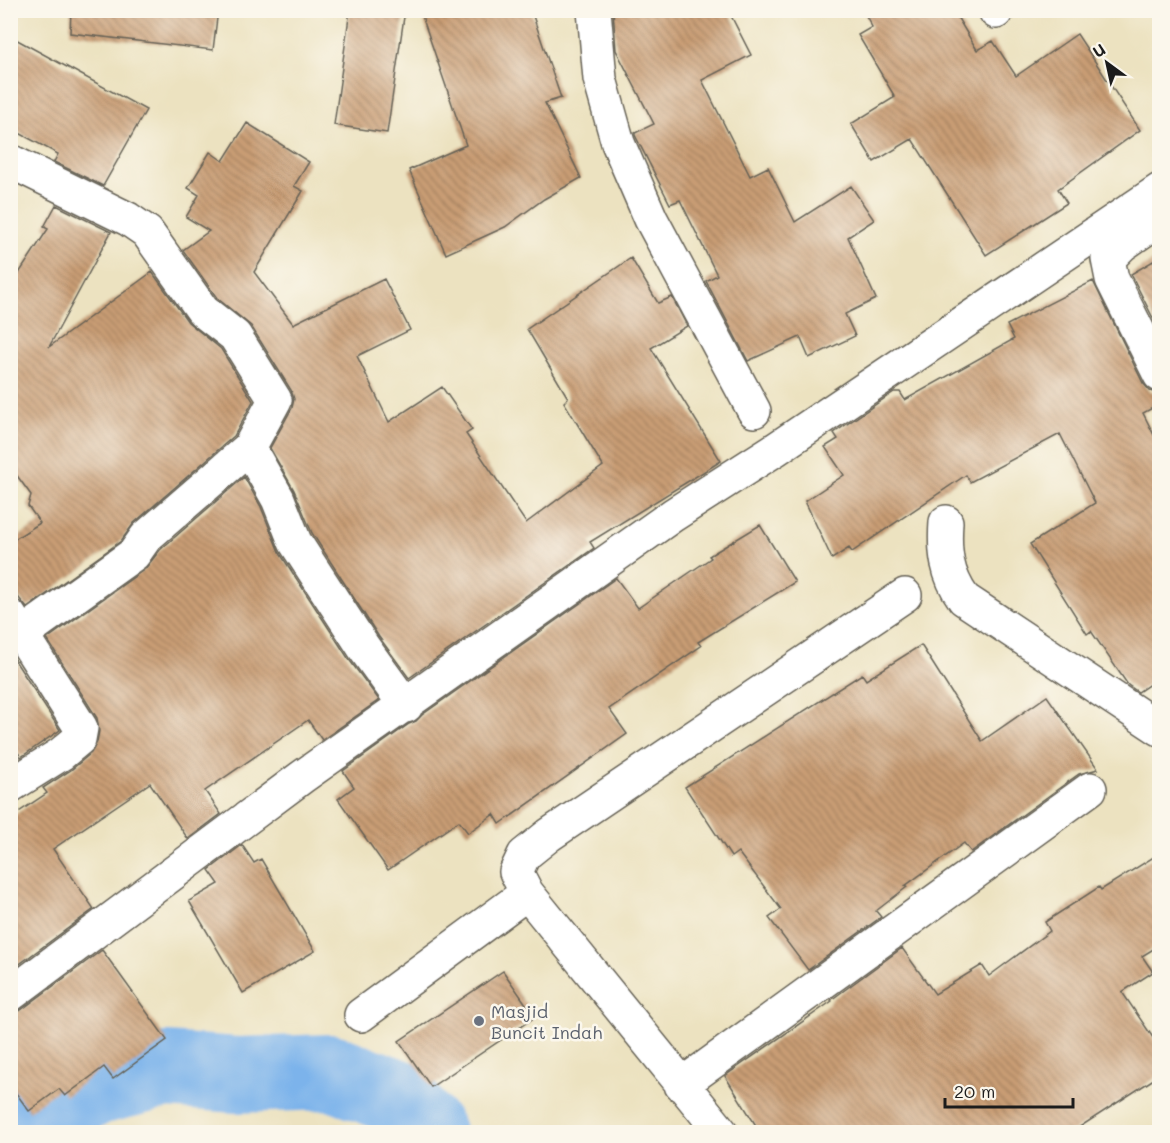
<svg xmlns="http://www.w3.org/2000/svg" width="1170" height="1143" viewBox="0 0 1170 1143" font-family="Mali,sans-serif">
  <defs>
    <pattern id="building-back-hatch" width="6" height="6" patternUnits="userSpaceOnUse" patternTransform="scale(1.5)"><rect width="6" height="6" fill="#c99d74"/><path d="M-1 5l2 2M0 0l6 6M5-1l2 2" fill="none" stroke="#a27f5e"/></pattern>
  </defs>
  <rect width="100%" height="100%" fill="#fbf7ec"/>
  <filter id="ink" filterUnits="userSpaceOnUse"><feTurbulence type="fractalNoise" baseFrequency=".0167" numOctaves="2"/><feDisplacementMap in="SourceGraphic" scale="12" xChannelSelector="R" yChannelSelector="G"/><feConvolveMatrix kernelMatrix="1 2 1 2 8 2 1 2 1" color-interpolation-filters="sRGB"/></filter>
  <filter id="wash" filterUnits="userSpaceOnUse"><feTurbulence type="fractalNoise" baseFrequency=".008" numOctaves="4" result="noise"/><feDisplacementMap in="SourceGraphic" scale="24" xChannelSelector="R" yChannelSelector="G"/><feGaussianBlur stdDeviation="1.35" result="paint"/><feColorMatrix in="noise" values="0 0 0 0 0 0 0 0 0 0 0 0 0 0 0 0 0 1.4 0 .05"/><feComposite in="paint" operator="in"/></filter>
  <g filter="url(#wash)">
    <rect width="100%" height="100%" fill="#ece2c0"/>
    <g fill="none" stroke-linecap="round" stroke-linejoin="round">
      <path stroke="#7bb3eb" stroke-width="76" d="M22 1132 33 1120 97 1087 166 1070 237 1075 331 1072 396 1096 427 1132"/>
    </g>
    <g id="blocks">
      <path fill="url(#building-back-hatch)" d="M71 10H218L213 50 70 33Z
        M350 10H405L387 133 334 125Z
        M420 10H531L561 98 545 103 581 178 544 199 505 227 446 254 409 170 466 145Z
        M613 10H728L751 55 702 80 750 176 768 167 795 222 851 186 874 220 848 237 876 299 845 314 855 336 809 358 800 337 748 361 706 281 717 275 680 200 670 204 635 135V133L654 124 616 50Z
        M863 10H953L977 50 993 41 1016 76 1077 34 1140 130 1058 189 1067 203 986 255 912 139 874 162 851 124 895 97 858 35 872 27Z
        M10 36 146 110 103 186 54 162 58 154 10 128Z
        M247 123 309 162 294 186 303 191 254 272 293 324 384 279 410 330 357 356 389 422 442 387 472 430 466 434 526 523 603 466 564 402 568 398 527 329 631 258 658 303 672 297 687 326 651 348 721 461 590 542 594 548 409 678 379 637 312 533 294 490 270 448 292 408 294 399 291 390 251 326 217 298 183 250 209 231 186 217 199 195 188 188 210 152 223 161Z
        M56 205 111 232 49 347 152 272 188 322 221 349 253 401 234 436 134 523 121 541 27 608 10 587V542L40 523 28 506 31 495 10 466V287L48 229 44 227Z
        M1160 257V332L1131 274Z
        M1093 281 1143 383 1150 391 1160 394V404L1143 413 1160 447V677L1138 692 1128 685 1091 631 1087 634 1030 544 1095 503 1060 434 970 482 966 475 852 552 849 548 832 559 805 501 844 475 825 447 838 439 834 433 894 392H900L905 400 1014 339 1007 325Z
        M244 477 261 507 279 552 348 658 379 700 322 740 308 720 205 791 221 814 188 839 150 783 53 849 94 909 10 971V818L47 793 43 788 71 770 91 753 97 742 99 731 97 718 47 639 145 569 160 550Z
        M760 525 795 582 698 642 701 646 609 709 627 734 500 824 494 814 468 833 459 821 388 870 338 799 354 787 343 771 409 724 416 721 422 715 616 578 638 608 711 558 709 556Z
        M921 645 982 741 1047 696 1098 769 1079 774 971 852 964 843 905 886 907 887 876 911 881 917 808 970 769 918 781 909 738 852 731 857 685 787 862 674 866 680Z
        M10 653 60 730 21 757 10 741Z
        M242 845 254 863 261 859 315 951 243 993 189 901 219 884 209 870Z
        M1160 853V945L1142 956 1153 972 1122 992 1160 1048V1075L1072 1132H760L725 1076 832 1001 831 1000 902 948 935 994 982 965 989 976 1050 931 1045 922 1099 887 1101 890Z
        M102 950 167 1040 113 1079 104 1067 65 1096 59 1089 29 1111 10 1085V1013L21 1010Z
        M503 971 535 1017 431 1087 399 1041Z"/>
    </g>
  </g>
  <g filter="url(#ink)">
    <use href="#blocks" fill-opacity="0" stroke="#656155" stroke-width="1.5"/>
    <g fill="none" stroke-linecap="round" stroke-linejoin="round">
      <defs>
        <path id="minor" d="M594 10 600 79 618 143 651 219 754 411
          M995 10 996 12
          M10 161 128 219 147 232 203 311 235 336 275 400 249 448 146 537 134 554 22 634
          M1160 219 1122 245 1108 259 1112 279 1160 375
          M249 448 278 499 295 542 364 648 406 706
          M946 522C944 551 946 574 964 599L1160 729
          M10 616 81 728 79 739 61 754 10 786
          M10 995 302 777 673 515 776 449 1160 190
          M361 1015 527 893
          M681 1085 1090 789
          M721 1132 527 893 516 872 524 855 549 835 905 595"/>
      </defs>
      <use href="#minor" stroke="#656155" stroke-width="36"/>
      <use href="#minor" stroke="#fff" stroke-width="33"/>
    </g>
  </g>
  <circle fill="#6b7280" stroke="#fbf7ec" stroke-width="2" cx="479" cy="1021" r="6"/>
  <g text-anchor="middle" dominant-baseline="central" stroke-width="5" stroke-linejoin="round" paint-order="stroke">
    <g font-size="18" fill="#5b616d" stroke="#fbf7ec" text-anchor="start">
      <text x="491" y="1011">Masjid<tspan x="491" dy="21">Buncit Indah</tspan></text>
    </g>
  </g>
  <rect width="1170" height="1143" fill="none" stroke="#fbf7ec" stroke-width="36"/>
  <g transform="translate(1107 63) rotate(327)" stroke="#fbf7ec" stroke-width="4.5" paint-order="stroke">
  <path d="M0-4.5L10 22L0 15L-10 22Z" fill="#1c1c1c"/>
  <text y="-9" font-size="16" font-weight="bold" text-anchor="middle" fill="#1c1c1c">U</text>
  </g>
  <path d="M945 1098v9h128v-9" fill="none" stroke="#1c1c1c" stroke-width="3"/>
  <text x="954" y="1098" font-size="18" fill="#1c1c1c" stroke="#fbf7ec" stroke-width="4.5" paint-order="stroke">20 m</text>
</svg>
